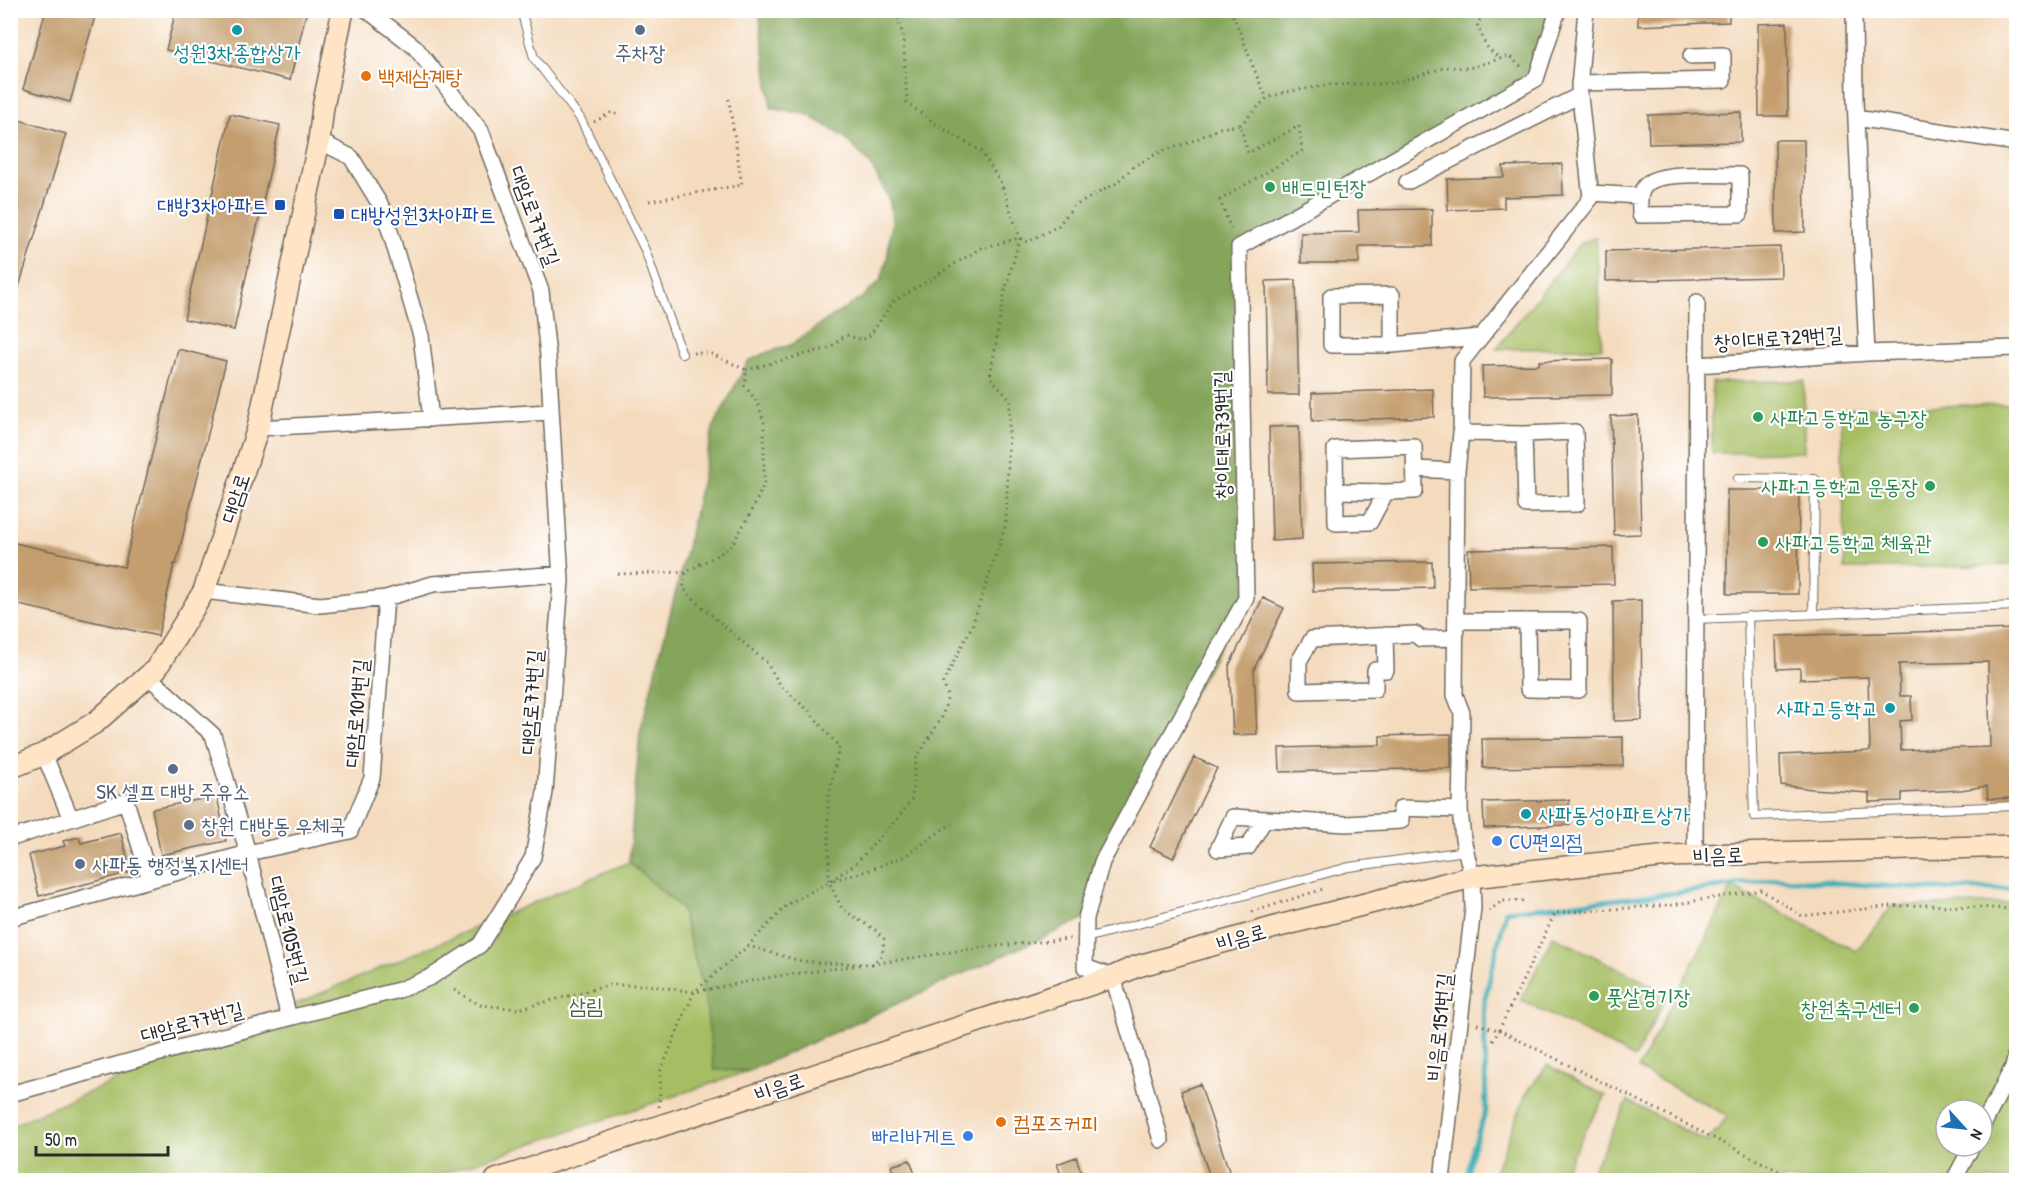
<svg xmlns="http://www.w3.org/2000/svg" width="2027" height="1191" viewBox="0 0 2027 1191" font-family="'Patrick Hand','Poor Story',sans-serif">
  <rect width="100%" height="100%" fill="#fff"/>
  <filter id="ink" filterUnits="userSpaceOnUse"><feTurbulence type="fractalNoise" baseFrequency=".0167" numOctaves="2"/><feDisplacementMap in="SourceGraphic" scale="12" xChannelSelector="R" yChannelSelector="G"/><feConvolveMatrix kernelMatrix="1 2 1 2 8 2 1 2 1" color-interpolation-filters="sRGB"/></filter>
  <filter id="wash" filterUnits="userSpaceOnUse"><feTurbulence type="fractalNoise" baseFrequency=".008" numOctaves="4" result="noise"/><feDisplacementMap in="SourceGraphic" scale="24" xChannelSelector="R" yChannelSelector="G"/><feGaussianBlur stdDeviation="1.35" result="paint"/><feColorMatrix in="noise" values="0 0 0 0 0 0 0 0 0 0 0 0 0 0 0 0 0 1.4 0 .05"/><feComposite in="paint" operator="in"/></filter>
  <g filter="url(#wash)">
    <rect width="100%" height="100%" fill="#f4dbbe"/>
    <path fill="#a6be64" stroke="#687448" stroke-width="1.5" fill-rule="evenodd" d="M1596 237 1602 348 1496 349 1580 244Z
      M1804 381V452L1712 453V382Z
      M2016 404V565L1845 569 1841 408Z
      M629 862 681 908 705 996 714 1070 749 1071 423 1180H11L10 1126Z
      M1732 887 1856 951 1892 906 2016 903V1180H1587L1628 1101 1707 1142 1728 1116 1638 1069ZM1946 1110H1982V1146H1946Z
      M1553 936 1668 993 1635 1058 1521 1000Z
      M1547 1065 1606 1096 1587 1127 1560 1180H1496L1494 1174 1526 1094Z"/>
    <path fill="#84a55a" stroke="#586842" stroke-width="1.5" d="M759 11H1558L1536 79 1239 247 1246 598 1102 861 1086 918 749 1071 714 1070 705 996 681 908 629 862 640 732 688 543 713 428 748 361 768 352 791 345 825 321 863 297 881 280 887 259 892 221 890 202 871 165 845 138 827 126 806 114 771 108Z"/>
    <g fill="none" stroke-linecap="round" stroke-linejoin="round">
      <path stroke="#3daeb6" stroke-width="5" d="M1468 1180 1467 1176 1472 1151 1486 1110 1484 1002 1506 911 1676 893 1779 879 1929 889H2016"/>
    </g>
    <g id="blocks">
      <path fill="#c49e6e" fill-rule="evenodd" d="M46 10H97L70 102 23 89Z
        M176 10H307L290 80 166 50Z
        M1638 10H1729V22L1638 26Z
        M1787 23 1788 116H1759L1758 24Z
        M1741 112V142L1649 144 1648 115Z
        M230 114 280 125 234 330 184 319Z
        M19 120 66 134 14 303H10V147Z
        M1775 140H1804L1805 232 1776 233Z
        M1562 164 1563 195 1504 197V208L1448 210 1447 179 1504 177 1503 166Z
        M1432 209V246H1359V263H1301V233L1359 232 1358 210Z
        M1780 247 1781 277 1606 281V251Z
        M1296 280 1299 395H1268L1266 281Z
        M178 349 226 361 176 564H174L158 636 10 603V542L124 567Z
        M1612 359V395L1483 397 1482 366 1539 365V361Z
        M1433 389 1434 417 1312 421V393Z
        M1638 415 1641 534 1614 535 1611 416Z
        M1299 426 1302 539 1272 541 1269 427Z
        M1727 490H1799L1798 594H1727Z
        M1613 547 1614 584 1469 587 1468 550Z
        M1432 562 1433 588 1313 591 1312 564Z
        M1263 598 1284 608 1254 669 1257 734 1233 735 1229 666Z
        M1641 600 1642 720 1614 721 1613 601Z
        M2016 629V798L1988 799 1987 786 1961 790 1902 793V801L1869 802V793L1812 789 1781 785 1780 755 1870 751 1868 677 1800 679V668L1777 669 1776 636ZM1988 662 1990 747 1901 750 1900 721 1912 720 1911 696H1900L1899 664Z
        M1451 734V768L1280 772 1279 748 1380 745V736Z
        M1623 737V766L1483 768 1482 739Z
        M1194 757 1217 768 1173 858 1150 847Z
        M217 796 226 841 161 855 152 809Z
        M1569 800 1570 825 1484 828 1483 802Z
        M121 833 131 872 39 896 29 855 65 846 63 841 79 837 81 843Z
        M1200 1084 1232 1180H1211L1181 1091Z
        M1076 1157 1084 1180H1063L1057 1164Z
        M910 1160 917 1180H896L891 1166Z"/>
    </g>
  </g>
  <g filter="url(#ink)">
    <use href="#blocks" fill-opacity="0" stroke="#71695e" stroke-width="1.5"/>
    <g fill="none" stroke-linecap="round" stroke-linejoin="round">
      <defs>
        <path id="lane" d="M521 10 534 58 580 118 645 250 682 354
          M1738 478 1815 479 1813 614
          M1748 616 1754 816 2016 806
          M1696 619 2016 606
          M1086 938 1349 867 1466 851"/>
        <path id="street" d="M1854 10 1855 99 1867 353
          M1579 83 1723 80V55L1691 56
          M1856 118 2016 143
          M319 141 351 157 384 211 421 336 431 419
          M1740 175V214L1640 215C1640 203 1638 192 1647 184 1660 171 1720 175 1740 175Z
          M1407 182 1580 95
          M1591 193 1639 196
          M1392 345V295L1331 296V345H1392L1480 337
          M1697 365 1867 353 2016 348
          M258 428 550 412
          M1575 432 1577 504 1526 505 1524 434Z
          M1461 433 1524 434
          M1414 446 1415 491 1386 492 1370 522 1336 523 1335 449Z
          M1414 469 1457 471
          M1336 491 1386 492
          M204 591 320 605 386 598 433 584 560 574
          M1456 621H1579V690L1528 689 1527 621
          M1385 635 1386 670H1375V689L1299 691V661L1312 639 1415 634 1421 639 1455 638
          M148 676 213 735 248 853 289 1018
          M44 754 71 819
          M1265 819 1248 847 1218 849 1233 817 1346 824 1401 821V808L1460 810
          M15 837 126 801 150 879
          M1695 855 1697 302
          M10 918 248 853 350 831 372 778 386 598
          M10 1094 289 1018 399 990 431 977 480 945 511 895 533 857 545 792 561 581 548 356 541 291 481 131 415 47 367 10
          M1982 1127 2013 1067 2016 1053
          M1161 1140 1113 977 1085 967 1086 918 1102 862 1246 598 1239 247 1536 79 1558 10
          M1442 1180 1473 908 1472 877 1463 839 1460 810 1462 713 1455 695 1457 471 1461 433 1462 361 1591 198 1579 87 1586 10
          M1954 1180 1972 1146"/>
        <path id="secondary" d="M10 768 44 754 96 722 156 669 204 591 258 428 319 141 323 107 343 10
          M496 1180 1113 977 1135 967 1279 926 1472 877 1669 856 2016 846"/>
      </defs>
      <use href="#lane" stroke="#71695e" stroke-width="10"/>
      <use href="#street" stroke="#71695e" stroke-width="18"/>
      <use href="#secondary" stroke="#71695e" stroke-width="24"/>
      <path stroke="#71695e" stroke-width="3" stroke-dasharray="1.5 4.5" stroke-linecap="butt" d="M1230 10C1245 39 1252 70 1267 98
        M1487 10 1477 24 1486 46 1499 58
        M594 122 612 112 618 115
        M1240 125 1267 98 1286 92 1330 85 1394 83 1446 67 1469 68 1509 56 1523 68
        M649 201 742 185 728 95
        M693 353H710L746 370 745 386 758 403 764 422V484L752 511 730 548 686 572 683 588 701 606 766 662 781 686 809 711 839 747 828 800 829 882 842 909 875 930 884 939 882 955 872 964 820 963 797 960 748 946 788 904 829 882 855 864 898 818 912 799 916 759 942 717 948 696 943 683 972 626 1006 524 1010 399 990 377 1005 290 1020 238 1001 183 981 151 940 127 907 103 903 36 896 10
        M746 370 829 348 846 335 862 340 870 335 893 302 981 248 1020 238 1028 242 1058 226 1073 207 1115 184 1134 166 1160 152 1190 142 1220 128 1240 125 1248 153 1299 126 1302 151 1220 200 1232 232
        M618 574 685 572
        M834 880 867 871 905 856 952 823
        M1489 911 1502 901H1523
        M1252 912 1323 889
        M872 964 977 948 1070 939
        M454 990 480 1005 519 1009 610 985H647L694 992 772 977 859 965
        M1477 1024 1498 1030
        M1499 1030 1555 913 1671 905 1761 890 1802 916 1892 906 1929 905 2016 909
        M1493 1041 1499 1030 1797 1180
        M659 1107 661 1070 694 992 747 947"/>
      <use href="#lane" stroke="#fff" stroke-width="8"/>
      <use href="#street" stroke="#fff" stroke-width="15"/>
      <use href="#secondary" stroke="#ffe4c6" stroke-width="21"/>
    </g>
  </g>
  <g fill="#0f9aa8" stroke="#fff" stroke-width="2">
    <circle cx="237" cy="30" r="6"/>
    <circle cx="1890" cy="708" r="6"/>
    <circle cx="1526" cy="814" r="6"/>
  </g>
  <g fill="#5c6f8a" stroke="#fff" stroke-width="2">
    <circle cx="640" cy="30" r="6"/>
    <circle cx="173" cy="769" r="6"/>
    <circle cx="189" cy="825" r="6"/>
    <circle cx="80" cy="864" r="6"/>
  </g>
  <g fill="#e8710a" stroke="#fff" stroke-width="2">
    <circle cx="366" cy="76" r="6"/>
    <circle cx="1001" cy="1122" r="6"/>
  </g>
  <g fill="#2e9e5b" stroke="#fff" stroke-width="2">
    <circle cx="1270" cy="187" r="6"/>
    <circle cx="1758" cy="417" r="6"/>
    <circle cx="1930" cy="486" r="6"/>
    <circle cx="1763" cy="542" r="6"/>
    <circle cx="1594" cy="996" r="6"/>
    <circle cx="1914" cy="1008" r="6"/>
  </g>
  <g fill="#1a4fb4" stroke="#fff" stroke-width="2">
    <rect x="274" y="199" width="12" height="12" rx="3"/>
    <rect x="333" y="208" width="12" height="12" rx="3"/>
  </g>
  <g fill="#3f7fe0" stroke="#fff" stroke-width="2">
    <circle cx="1497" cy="841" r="6"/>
    <circle cx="968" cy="1136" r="6"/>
  </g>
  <g text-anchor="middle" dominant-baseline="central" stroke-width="4.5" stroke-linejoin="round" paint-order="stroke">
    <g font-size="21" fill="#0d838f" stroke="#fff">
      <text x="237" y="52">성원3차종합상가</text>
      <text x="1878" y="708" text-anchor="end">사파고등학교</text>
      <text x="1538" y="814" text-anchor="start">사파동성아파트상가</text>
    </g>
    <g font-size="21" fill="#4e5e75" stroke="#fff">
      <text x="640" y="52">주차장</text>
      <text x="173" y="791">SK 셀프 대방 주유소</text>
      <text x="201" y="825" text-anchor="start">창원 대방동 우체국</text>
      <text x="92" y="864" text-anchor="start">사파동 행정복지센터</text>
    </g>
    <g font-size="21" fill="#c56008" stroke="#fff" text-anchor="start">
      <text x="378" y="76">백제삼계탕</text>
      <text x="1013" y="1122">컴포즈커피</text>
    </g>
    <g font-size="21" fill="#27864d" stroke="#fff" text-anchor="start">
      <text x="1282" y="187">배드민턴장</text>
      <text x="1770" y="417">사파고등학교 농구장</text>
      <text x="1918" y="486" text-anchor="end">사파고등학교 운동장</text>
      <text x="1775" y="542">사파고등학교 체육관</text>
      <text x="1606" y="996">풋살경기장</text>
      <text x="1902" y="1008" text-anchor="end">창원축구센터</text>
    </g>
    <g font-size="21" fill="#164399" stroke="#fff" text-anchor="end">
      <text x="268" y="205">대방3차아파트</text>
      <text x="351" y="214" text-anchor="start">대방성원3차아파트</text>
    </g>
    <g font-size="21" fill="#2b2b2b" stroke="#fff">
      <text transform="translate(535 216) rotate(69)">대암로77번길</text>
      <text transform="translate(1778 338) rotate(-4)">창이대로729번길</text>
      <text transform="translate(1222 435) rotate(-91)">창이대로739번길</text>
      <text transform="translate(235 498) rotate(-72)">대암로</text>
      <text transform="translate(531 702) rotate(-86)">대암로77번길</text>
      <text transform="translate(356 713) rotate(-85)">대암로101번길</text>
      <text transform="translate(1718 855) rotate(-2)">비음로</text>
      <text transform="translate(289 930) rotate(76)">대암로105번길</text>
      <text transform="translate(1241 937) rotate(-16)">비음로</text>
      <text transform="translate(192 1022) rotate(-15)">대암로77번길</text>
      <text transform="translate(1439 1027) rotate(-84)">비음로151번길</text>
      <text transform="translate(779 1087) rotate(-19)">비음로</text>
    </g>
    <g font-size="21" fill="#366cbe" stroke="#fff" text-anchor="start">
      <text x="1509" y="841">CU편의점</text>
      <text x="956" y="1136" text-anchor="end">빠리바게트</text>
    </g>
    <g font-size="21" fill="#565e3f" stroke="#fff">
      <text x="586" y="1005">삼림</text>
    </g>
  </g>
  <rect width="2027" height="1191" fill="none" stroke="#fff" stroke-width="36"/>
  <g transform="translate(1964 1128) rotate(117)"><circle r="28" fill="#ffffff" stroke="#aaaaaa" stroke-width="1.5"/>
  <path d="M0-4.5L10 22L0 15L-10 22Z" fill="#1f6fb2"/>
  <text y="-9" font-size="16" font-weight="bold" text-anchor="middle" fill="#2b2b2b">N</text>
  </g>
  <path d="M36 1146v9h132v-9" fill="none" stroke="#2b2b2b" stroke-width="3"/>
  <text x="45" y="1146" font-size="18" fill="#2b2b2b" stroke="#ffffff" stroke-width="4.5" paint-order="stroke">50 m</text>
</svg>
